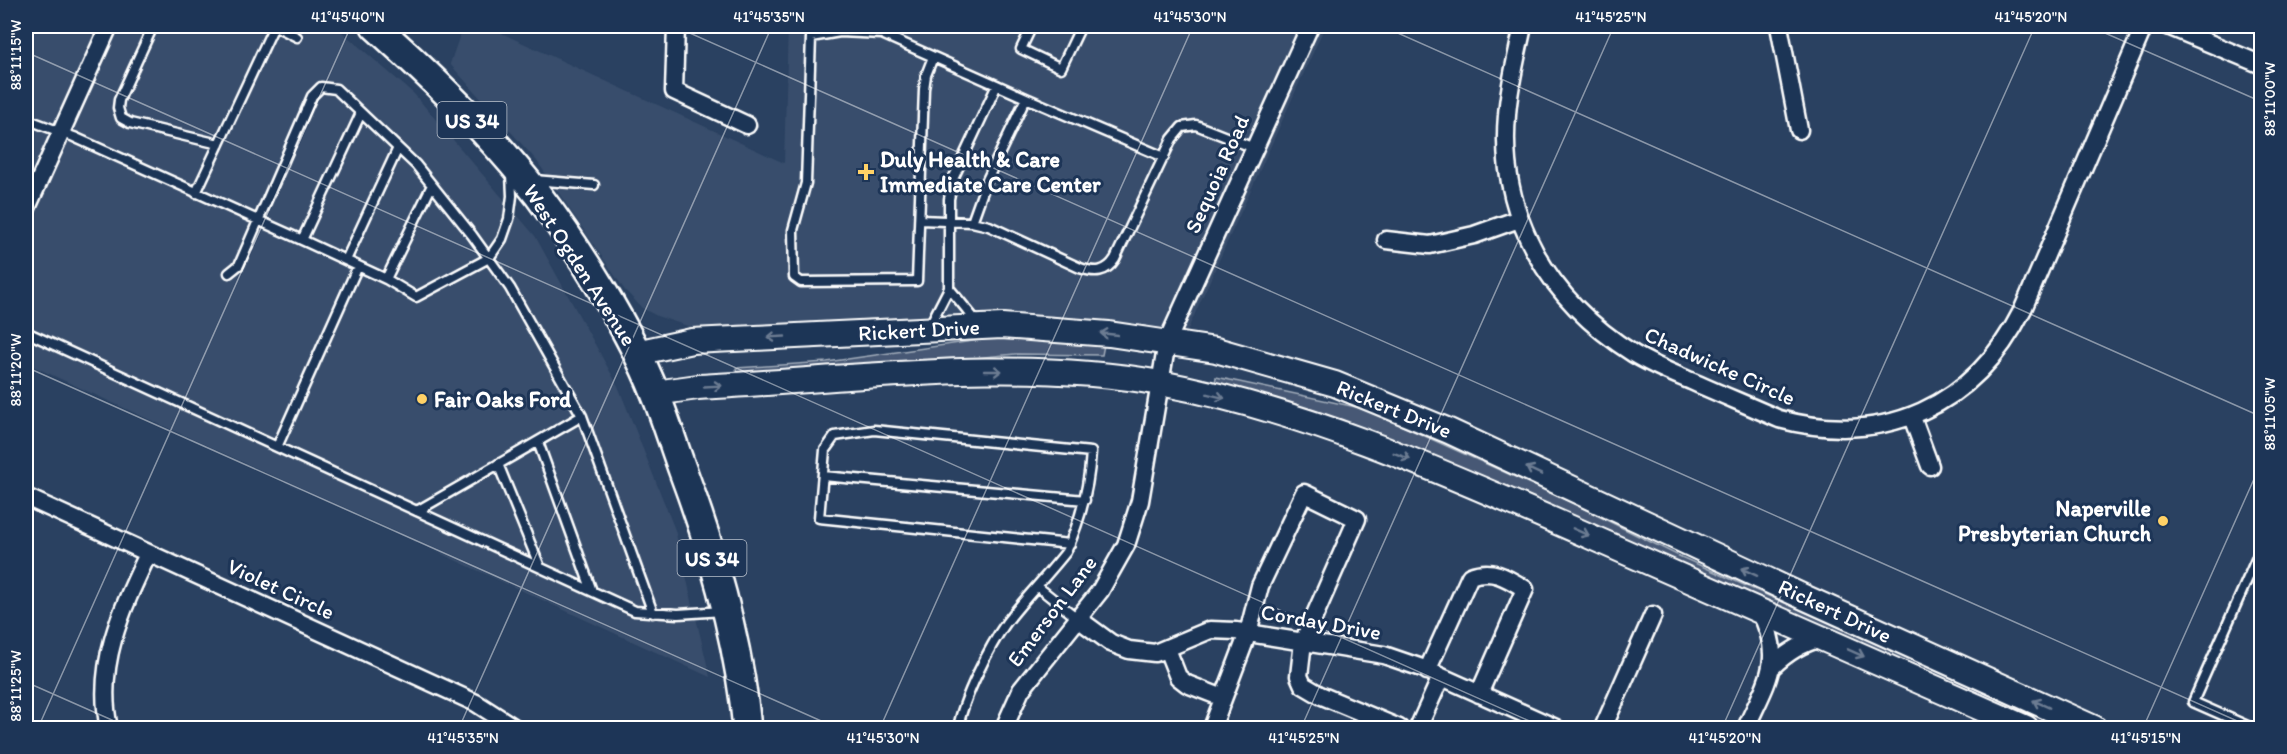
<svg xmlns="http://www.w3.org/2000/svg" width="2287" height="754" viewBox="0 0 2287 754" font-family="Itim,sans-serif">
  <rect width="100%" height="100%" fill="#2a4161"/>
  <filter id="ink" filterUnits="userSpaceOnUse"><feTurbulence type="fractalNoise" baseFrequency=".0167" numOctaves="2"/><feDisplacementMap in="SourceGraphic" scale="12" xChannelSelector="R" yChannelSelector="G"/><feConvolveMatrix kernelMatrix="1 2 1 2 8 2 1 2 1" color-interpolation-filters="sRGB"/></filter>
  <g filter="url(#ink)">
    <path fill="#394e6c" d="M26 26H335L414 94 535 236 618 386 675 530 710 677 26 363Z
      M463 26H486L784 163 788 26H1325L1187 331 1062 321 703 331 657 316 642 308 624 289 537 161 450 64Z"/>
    <path fill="#465975" stroke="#a2acba" stroke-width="1.5" d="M1001 337 1104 345 1102 355 1015 354 891 366 737 374 736 368 827 362Z
      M1216 377 1365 409 1568 501 1679 556 2065 728H2045L1688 568 1215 385Z"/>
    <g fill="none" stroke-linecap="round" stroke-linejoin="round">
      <defs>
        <path id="lane" d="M153 26 119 100 118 108 121 118 130 123 219 144
          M275 26 297 37
          M1032 26 1021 49 1061 68 1081 26
          M933 57 926 75 924 89 917 281 801 282 794 277 793 230 806 183 811 37 840 32 882 34 1026 98 987 180 972 222
          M1026 98 1164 157
          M26 119 74 137 302 240 386 279 416 297 489 258 502 239 509 219 512 196 511 174
          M534 180 594 185
          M196 193 274 26
          M920 220 972 222 989 226 1080 268C1095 273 1106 273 1115 259L1172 139 1182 127 1196 125 1254 148
          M302 240 361 113
          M346 260 398 148
          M229 273 239 265 312 96 321 87 336 89 416 165 472 235 510 288 582 416 653 613
          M386 279 432 185
          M949 288 977 322
          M930 325 949 288V199L953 179 997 85
          M26 332 635 611 678 614 723 611
          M538 442 592 591
          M277 447 358 266
          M498 464 540 567
          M823 476 1085 500
          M417 511 582 416
          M1038 587 1077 618
          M958 728C963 699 989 647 1006 623 1025 598 1047 576 1066 552 1081 519 1089 488 1091 452L874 430 835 436 825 450 819 518 1070 544
          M2252 728 2193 702 2262 546"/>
        <path id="street" d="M676 26 674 91 747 125
          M1523 26C1517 55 1509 85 1507 115 1498 216 1549 301 1634 354 1652 365 1672 373 1691 381 1720 394 1750 406 1779 419 1884 447 1974 407 2023 309L2144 26
          M1779 26 1799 130
          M2168 26 2262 65
          M26 210 109 26
          M1386 240 1430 245 1474 235 1519 219
          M1912 417 1930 466
          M26 497 476 703 515 728
          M1077 618 1111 643 1129 650 1155 653 1210 630 1236 631 1384 655 1422 668 1556 728
          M1167 649 1178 677 1187 684 1223 698
          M1772 667C1787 652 1802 643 1822 638
          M1427 671 1470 576C1492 568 1506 577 1525 589L1479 694
          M109 728C95 665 122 609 148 554
          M1004 728 1021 690 1100 591 1126 545 1140 501 1167 342 1310 26
          M1212 728 1248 633 1260 586 1304 493 1357 519 1303 642 1299 676 1303 685 1320 695 1399 728
          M1418 728 1441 677
          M1603 728 1653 615
          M1746 728C1766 682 1786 660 1759 610"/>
        <path id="secondary" d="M636 353 692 341 1002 326 1109 334 1216 350 1335 384 1449 431 1806 598 2094 728
          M655 393 698 387C847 380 1013 356 1160 383 1310 411 1450 475 1589 536 1735 600 1880 664 2026 728"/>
        <path id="primary" d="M375 26C433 78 490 133 538 195 580 251 629 328 655 393 666 420 674 447 684 474 714 555 739 642 747 728"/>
      </defs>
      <use href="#lane" stroke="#fff" stroke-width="13"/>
      <use href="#street" stroke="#fff" stroke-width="21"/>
      <use href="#secondary" stroke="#fff" stroke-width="28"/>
      <use href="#primary" stroke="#fff" stroke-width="32"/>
      <use href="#lane" stroke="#1d3557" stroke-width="8"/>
      <use href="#street" stroke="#1d3557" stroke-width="16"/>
      <use href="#secondary" stroke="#1d3557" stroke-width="24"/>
      <use href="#primary" stroke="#1d3557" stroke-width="27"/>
    </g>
    <defs><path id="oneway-shaft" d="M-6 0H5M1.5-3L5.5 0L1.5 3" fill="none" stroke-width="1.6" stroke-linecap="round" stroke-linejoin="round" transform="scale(1.5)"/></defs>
    <g stroke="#6c7c92">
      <use href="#oneway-shaft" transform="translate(1109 334) rotate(-174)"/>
      <use href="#oneway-shaft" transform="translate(776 337) rotate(177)"/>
      <use href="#oneway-shaft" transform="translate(993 371)"/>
      <use href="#oneway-shaft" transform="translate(713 386) rotate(-3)"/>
      <use href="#oneway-shaft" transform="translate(1216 396) rotate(14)"/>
      <use href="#oneway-shaft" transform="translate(1402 456) rotate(21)"/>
      <use href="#oneway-shaft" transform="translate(1534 471) rotate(-155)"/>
      <use href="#oneway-shaft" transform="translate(1581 532) rotate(24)"/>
      <use href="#oneway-shaft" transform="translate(1749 572) rotate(-155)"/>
      <use href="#oneway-shaft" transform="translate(1856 653) rotate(24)"/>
      <use href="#oneway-shaft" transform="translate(2041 704) rotate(-156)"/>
    </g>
  </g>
  <path fill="none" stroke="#fff" stroke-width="1.5" stroke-opacity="0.45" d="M674 26 2253 728M1382 26 2262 417M2089 26 2262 102M26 52 1545 728M26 367 837 728M26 682 130 728M38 728 351 26M459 728 772 26M880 728 1193 26M1301 728 1614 26M1722 728 2035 26M2143 728 2262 461"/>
  <g fill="#ffd166" stroke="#1d3557" stroke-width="2">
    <path d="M863 163h6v6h6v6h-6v6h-6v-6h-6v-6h6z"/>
    <circle cx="422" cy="399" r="6"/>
    <circle cx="2163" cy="521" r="6"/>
  </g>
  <g text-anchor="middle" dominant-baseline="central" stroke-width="6" stroke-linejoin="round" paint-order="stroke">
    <g fill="#1d3557" stroke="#bbc2cd" stroke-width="1.5">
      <rect x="437.5" y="102" width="69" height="36" rx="4.5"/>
      <rect x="677.5" y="540" width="69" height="36" rx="4.5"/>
    </g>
    <g font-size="21" font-weight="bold" fill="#fff">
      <text x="472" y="120">US 34</text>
      <text x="712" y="558">US 34</text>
    </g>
    <g font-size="22" font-weight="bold" fill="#fff" stroke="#1d3557" text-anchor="start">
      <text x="880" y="159">Duly Health &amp; Care<tspan x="880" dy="25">Immediate Care Center</tspan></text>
      <text x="434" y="399">Fair Oaks Ford</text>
      <text x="2151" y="508" text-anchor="end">Naperville<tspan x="2151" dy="25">Presbyterian Church</tspan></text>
    </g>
    <g font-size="22" fill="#fff" stroke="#1d3557">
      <text transform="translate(1217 174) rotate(-66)">Sequoia Road</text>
      <text transform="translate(580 265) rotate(57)">West Ogden Avenue</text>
      <text transform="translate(919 330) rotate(-3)">Rickert Drive</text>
      <text transform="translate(1720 366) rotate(24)">Chadwicke Circle</text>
      <text transform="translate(1394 409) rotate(22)">Rickert Drive</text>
      <text transform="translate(281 589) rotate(25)">Violet Circle</text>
      <text transform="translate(1052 611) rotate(-53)">Emerson Lane</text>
      <text transform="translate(1835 611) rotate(25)">Rickert Drive</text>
      <text transform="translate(1321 622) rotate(10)">Corday Drive</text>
    </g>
  </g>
  <rect width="2287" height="754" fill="none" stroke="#1d3557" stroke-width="66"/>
  <rect x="33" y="33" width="2221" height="688" fill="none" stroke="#fff" stroke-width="2"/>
  <g font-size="15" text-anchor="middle" fill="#fff">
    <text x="348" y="22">41°45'40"N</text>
    <text x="769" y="22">41°45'35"N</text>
    <text x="1190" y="22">41°45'30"N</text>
    <text x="1611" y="22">41°45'25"N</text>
    <text x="2031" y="22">41°45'20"N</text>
    <text transform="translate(16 55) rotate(-90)" y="5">88°11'15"W</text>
    <text transform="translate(2270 99) rotate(-90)" y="5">88°11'00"W</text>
    <text transform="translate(16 370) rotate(-90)" y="5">88°11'20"W</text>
    <text transform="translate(2270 414) rotate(-90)" y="5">88°11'05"W</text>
    <text transform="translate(16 686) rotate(-90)" y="5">88°11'25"W</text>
    <text x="463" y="743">41°45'35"N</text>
    <text x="883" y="743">41°45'30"N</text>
    <text x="1304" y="743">41°45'25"N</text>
    <text x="1725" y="743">41°45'20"N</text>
    <text x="2146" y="743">41°45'15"N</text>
  </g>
</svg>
